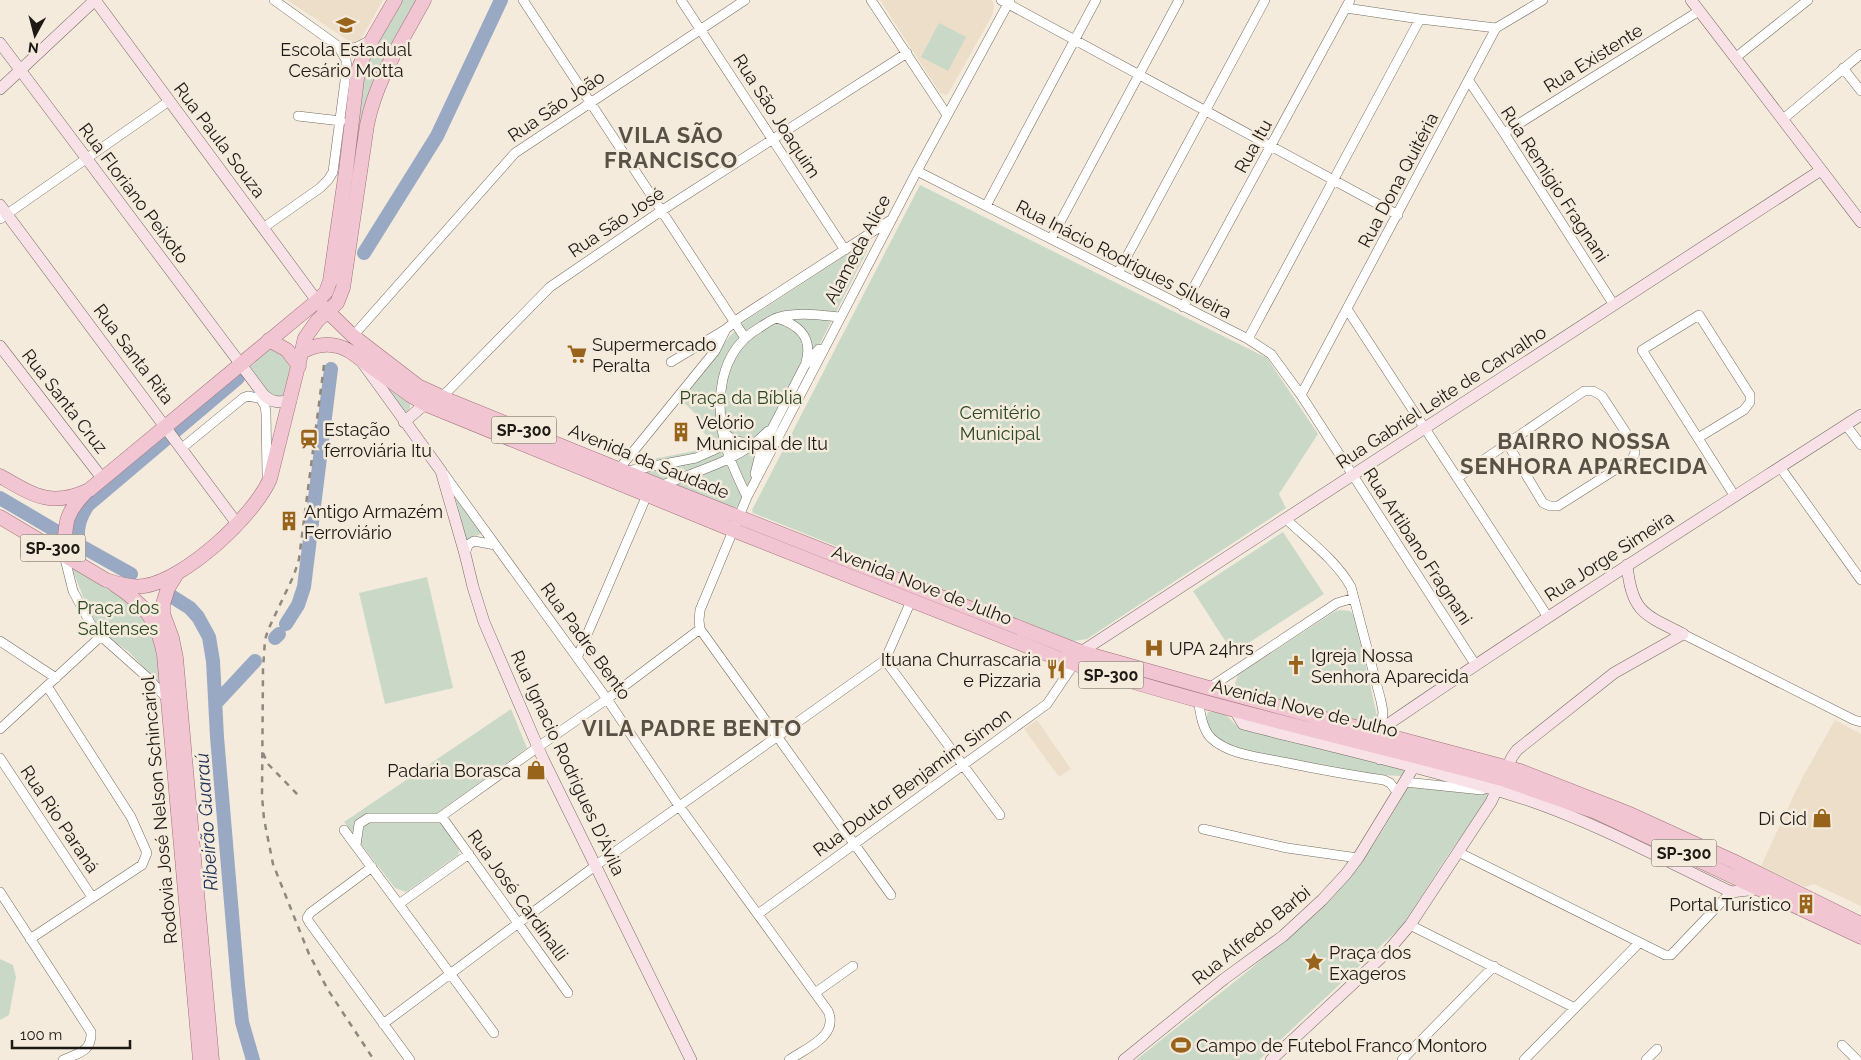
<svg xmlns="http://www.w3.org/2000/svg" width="1861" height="1060" viewBox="0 0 1861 1060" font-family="Raleway,sans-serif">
  <rect width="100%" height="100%" fill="#f5ebdd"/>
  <path fill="#ecdec9" d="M287 0H383L361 39 352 43Z
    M880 0H992L994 4 993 14 948 94 945 95 940 93Z
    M1037 720 1071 769 1059 777 1024 729Z
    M1835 720 1861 734V906L1814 884 1805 887 1761 866 1800 782Z"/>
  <path fill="#cad9c7" d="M402 0H419L389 52 341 279 329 307 325 301 364 74 373 50Z
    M939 23 966 37 948 71 921 57Z
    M920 185 1267 358 1318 434 1279 494 1286 508 1087 639 1073 641 753 513 752 510Z
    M863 244 867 246V251L737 507 730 508 642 472 638 462 694 451 707 436 703 432V421L682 401 729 337 745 321Z
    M271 346 287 358 290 367 285 394 279 399C266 395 256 376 249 365Z
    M384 384 410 404V408L405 414Z
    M456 499 483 533 466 540Z
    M1283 532 1324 594 1233 653 1193 591Z
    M70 563 132 601 157 640 162 687 129 652 102 633 92 620Z
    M427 577 453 688 385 704 359 593Z
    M1340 610 1350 611 1355 617 1377 716C1375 723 1370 723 1364 723L1237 690 1235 683 1238 675 1334 612Z
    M511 709 527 748 436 814 459 850 458 855 406 892 395 888 344 822Z
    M1216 711 1225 714 1240 729 1403 769 1404 775 1400 776 1381 775 1344 770 1245 752 1217 740 1205 722 1208 712Z
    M1409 786 1488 794 1485 805 1450 852 1403 925 1259 1060H1136C1183 1022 1231 986 1278 946 1296 931 1315 916 1332 898 1364 865 1386 825 1409 786Z
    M0 959 13 965 16 977 9 1015 0 1020Z"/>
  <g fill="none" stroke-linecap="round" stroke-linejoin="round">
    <path stroke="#9aa9c3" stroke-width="14" d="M364 253 437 136 501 0
      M0 498 56 531
      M72 541 131 574
      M78 544C77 528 79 518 88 505L238 378
      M171 596 190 608 198 617 209 637 213 661 217 737 238 985 242 1022 253 1060
      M286 624 298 605 304 587 331 369
      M275 638 279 634
      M216 703 255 661"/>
    <defs>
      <path id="street" d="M274 0 338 46 355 48 369 41
        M523 0 745 338
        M681 0 845 250
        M871 0 947 115
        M1001 0 1398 215
        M1346 8 1420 19 1496 28
        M1735 58 1808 0
        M1843 68 1861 91
        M1469 81 1504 133 1614 305
        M298 116 341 121
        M1782 120 1861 54
        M1504 133 1699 11
        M917 171 1248 339 1271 354 1301 395 1475 664
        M986 206 1096 0
        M0 219 169 101
        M263 228 320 188 328 180 333 172 347 66 346 60 338 46
        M1051 239 1179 0
        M1118 273 1265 0
        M1183 307 1350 0
        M1347 309 1548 617
        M777 318C799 325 813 337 806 362
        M353 336 515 153 745 0
        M1248 339 1420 19
        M671 362 726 329 741 317 889 221
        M1301 395 1496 28 1543 0
        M442 397 550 287 661 211 907 53
        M260 398 265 406 266 413 267 474
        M1846 425 1861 445
        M723 432C732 440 740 443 753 444
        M1698 438 1744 410 1750 402V395L1699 315 1642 350 1734 495
        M182 448 243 398 248 396 268 400
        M1780 467 1861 580
        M619 469 715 351 726 329
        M627 471 696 458 725 445
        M444 474 607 699 679 806 828 1011C839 1036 806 1048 789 1060
        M755 474 760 454 774 425 805 365 819 349
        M1457 478 1584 391H1593L1602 396 1634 445 1635 453 1632 459 1558 506H1550L1543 503 1507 443
        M660 486C696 471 740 461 768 431
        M747 497C739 480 730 462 725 444 715 402 718 352 759 328 765 324 772 319 779 317 799 312 819 315 840 317
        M1286 519C1308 540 1336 560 1351 587L1381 701 1383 712 1381 733
        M465 554 468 545 474 541 495 545
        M64 555 73 591 94 630 148 678 167 699
        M1683 634 1854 720 1861 722
        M0 641 56 678
        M577 658 647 495
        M885 660 1000 815
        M1209 688 1337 603 1354 598
        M1198 699C1200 711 1202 729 1211 738 1229 755 1260 757 1283 762 1317 769 1350 775 1384 780L1390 783 1398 793
        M0 729 100 637
        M0 758 92 897
        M1405 782 1482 790
        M442 817 568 993
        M1203 829 1287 848 1358 858
        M344 830 494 1033
        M356 845 359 824 368 818H439L538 747 607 699 700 629
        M1458 852 1665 955H1671L1731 892
        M372 867 310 913 307 918 309 922 410 1060
        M0 892 91 1032C92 1052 78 1053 63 1060
        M891 895 700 629 699 620 700 610 747 497 917 171 1010 0
        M399 904 469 854
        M758 914 1047 704 1074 664
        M1410 925 1575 1008
        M30 939 142 865 147 853 131 817 47 686
        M815 993 853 966
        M383 1024 595 866 885 660 911 601
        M1842 1045 1857 1060
        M1402 1060 1494 966
        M1524 1060 1639 943
        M1646 1060 1657 1049"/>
      <path id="secondary" d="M95 0 317 301
        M1691 0 1861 222
        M0 43 263 394C271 403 280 403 291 400
        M0 89 95 0
        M0 205 238 525
        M0 346 102 478
        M362 362 441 471 465 554 473 587 484 622 543 759 691 1060
        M404 422 425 404 433 401
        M1627 565C1632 612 1643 614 1683 634
        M1081 652 1821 170
        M1234 709 1243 724C1338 748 1435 770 1528 800 1598 824 1664 860 1731 892L1757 889
        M1380 759 1381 733 1390 723C1545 617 1703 517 1861 415
        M1124 1060 1224 979 1283 936 1322 900 1346 874 1358 858 1413 768
        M1271 1060 1387 952 1410 925 1491 802 1512 757 1517 750 1614 673 1683 634"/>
      <path id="primary" d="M317 301 353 336 418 386 453 402 660 486 1081 652 1209 688 1520 771 1630 814 1733 861 1861 924
        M269 340 287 350 299 366
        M302 352C318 343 335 342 351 352L410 395 425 404 733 530 1060 659C1205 707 1355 739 1502 779L1596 812 1861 937
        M0 476C33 495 51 508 89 490L317 301 326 292 330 281 346 171 358 70 366 50 395 0
        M0 517 106 580C118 584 131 588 144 586 185 580 254 516 270 479L305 338 317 321 337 303 343 288 367 125C376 79 402 41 424 0
        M64 555C66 523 63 516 86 492
        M178 572 168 588 163 604V614L172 638 176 658 212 1060
        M115 585C144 604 158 620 164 655L200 1060"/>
    </defs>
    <use href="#street" stroke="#746c5f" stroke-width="10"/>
    <use href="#secondary" stroke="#746c5f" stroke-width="12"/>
    <use href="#primary" stroke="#a1707b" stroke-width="15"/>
    <use href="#street" stroke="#fff" stroke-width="9"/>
    <use href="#secondary" stroke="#f8e2e8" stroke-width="11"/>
    <use href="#primary" stroke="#f1c5d1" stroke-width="14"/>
    <path stroke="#8f887e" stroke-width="2.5" stroke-dasharray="6 6" stroke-linecap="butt" d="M324 365 299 559 294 575 268 630 265 640 263 669 262 796 264 819 273 864 309 954 328 990 374 1060
      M263 753 268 764 298 795"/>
  </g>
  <defs>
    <symbol id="school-bare" viewBox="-9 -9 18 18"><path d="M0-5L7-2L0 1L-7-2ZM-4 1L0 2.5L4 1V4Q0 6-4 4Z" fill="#98631a" stroke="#f5ebdd" stroke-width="2.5" paint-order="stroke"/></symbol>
    <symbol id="supermarket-bare" viewBox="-9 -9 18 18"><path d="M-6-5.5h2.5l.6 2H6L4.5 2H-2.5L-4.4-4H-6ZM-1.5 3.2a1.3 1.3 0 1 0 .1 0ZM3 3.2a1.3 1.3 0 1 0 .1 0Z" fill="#98631a" stroke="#f5ebdd" stroke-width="2.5" paint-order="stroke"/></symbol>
    <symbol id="building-bare" viewBox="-9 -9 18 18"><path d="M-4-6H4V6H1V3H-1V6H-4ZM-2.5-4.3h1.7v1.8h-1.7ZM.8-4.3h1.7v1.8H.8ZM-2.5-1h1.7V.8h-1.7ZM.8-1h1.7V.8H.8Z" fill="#98631a" stroke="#f5ebdd" stroke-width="2.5" paint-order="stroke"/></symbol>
    <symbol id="station-bare" viewBox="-9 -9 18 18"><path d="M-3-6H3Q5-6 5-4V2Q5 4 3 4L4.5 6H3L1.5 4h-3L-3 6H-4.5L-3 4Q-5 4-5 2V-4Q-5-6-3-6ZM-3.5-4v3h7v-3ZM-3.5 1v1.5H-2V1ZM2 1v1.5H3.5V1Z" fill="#98631a" stroke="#f5ebdd" stroke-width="2.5" paint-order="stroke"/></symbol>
    <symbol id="hospital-bare" viewBox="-9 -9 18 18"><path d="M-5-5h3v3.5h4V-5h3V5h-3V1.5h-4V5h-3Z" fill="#98631a" stroke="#f5ebdd" stroke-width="2.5" paint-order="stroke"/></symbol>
    <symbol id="church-bare" viewBox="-9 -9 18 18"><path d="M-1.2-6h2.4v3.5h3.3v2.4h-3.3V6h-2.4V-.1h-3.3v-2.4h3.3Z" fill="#98631a" stroke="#f5ebdd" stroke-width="2.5" paint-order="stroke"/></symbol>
    <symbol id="restaurant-bare" viewBox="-9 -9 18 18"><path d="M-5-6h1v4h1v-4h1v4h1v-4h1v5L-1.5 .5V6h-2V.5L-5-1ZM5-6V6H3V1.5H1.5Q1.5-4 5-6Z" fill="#98631a" stroke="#f5ebdd" stroke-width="2.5" paint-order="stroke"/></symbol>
    <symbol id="shop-bare" viewBox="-9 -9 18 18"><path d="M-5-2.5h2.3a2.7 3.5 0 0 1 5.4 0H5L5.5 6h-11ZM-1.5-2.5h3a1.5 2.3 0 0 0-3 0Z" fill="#98631a" stroke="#f5ebdd" stroke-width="2.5" paint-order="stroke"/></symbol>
    <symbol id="sight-bare" viewBox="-9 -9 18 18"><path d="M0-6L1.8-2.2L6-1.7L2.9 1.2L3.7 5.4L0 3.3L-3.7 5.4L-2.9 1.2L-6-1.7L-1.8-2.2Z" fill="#98631a" stroke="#f5ebdd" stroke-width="2.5" paint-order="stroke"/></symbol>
    <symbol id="stadium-bare" viewBox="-9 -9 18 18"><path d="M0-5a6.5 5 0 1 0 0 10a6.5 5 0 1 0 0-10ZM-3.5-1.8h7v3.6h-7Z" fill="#98631a" stroke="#f5ebdd" stroke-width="2.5" paint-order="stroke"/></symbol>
  </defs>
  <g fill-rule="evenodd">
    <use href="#school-bare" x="332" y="11" width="28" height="28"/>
    <use href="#supermarket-bare" x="563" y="340" width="28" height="28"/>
    <use href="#building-bare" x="667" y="418" width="28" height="28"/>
    <use href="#station-bare" x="295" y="425" width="28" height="28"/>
    <use href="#building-bare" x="275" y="507" width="28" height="28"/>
    <use href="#hospital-bare" x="1140" y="634" width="28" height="28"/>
    <use href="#church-bare" x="1282" y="651" width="28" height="28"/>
    <use href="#restaurant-bare" x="1042" y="655" width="28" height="28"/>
    <use href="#shop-bare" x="522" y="756" width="28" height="28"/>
    <use href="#shop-bare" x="1808" y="804" width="28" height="28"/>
    <use href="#building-bare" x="1792" y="890" width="28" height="28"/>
    <use href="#sight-bare" x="1300" y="948" width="28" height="28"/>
    <use href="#stadium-bare" x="1167" y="1031" width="28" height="28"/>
  </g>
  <g text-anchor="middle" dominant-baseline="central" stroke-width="5" stroke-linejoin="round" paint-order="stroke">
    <g fill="#f5ebdd" stroke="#5e5850" stroke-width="1">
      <rect x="491.5" y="416.5" width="65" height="27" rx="4"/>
      <rect x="20.5" y="534.5" width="65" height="27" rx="4"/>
      <rect x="1078.5" y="661.5" width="65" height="27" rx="4"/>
      <rect x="1651.5" y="839.5" width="65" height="27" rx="4"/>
    </g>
    <g font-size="16" font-weight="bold" fill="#1d1914">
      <text x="524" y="430">SP-300</text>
      <text x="53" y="548">SP-300</text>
      <text x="1111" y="675">SP-300</text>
      <text x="1684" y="853">SP-300</text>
    </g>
    <g font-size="18" fill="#1d1914" stroke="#f5ebdd" text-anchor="start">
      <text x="346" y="49" text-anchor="middle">Escola Estadual<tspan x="346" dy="21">Cesário Motta</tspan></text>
      <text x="592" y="344">Supermercado<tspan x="592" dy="21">Peralta</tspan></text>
      <text x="696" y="422">Velório<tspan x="696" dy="21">Municipal de Itu</tspan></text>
      <text x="324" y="429">Estação<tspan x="324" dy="21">ferroviária Itu</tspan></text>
      <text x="304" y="511">Antigo Armazém<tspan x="304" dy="21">Ferroviário</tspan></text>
      <text x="1169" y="648">UPA 24hrs</text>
      <text x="1311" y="655">Igreja Nossa<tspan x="1311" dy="21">Senhora Aparecida</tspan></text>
      <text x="1041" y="659" text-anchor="end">Ituana Churrascaria<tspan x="1041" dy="21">e Pizzaria</tspan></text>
      <text x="521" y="770" text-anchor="end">Padaria Borasca</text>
      <text x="1807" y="818" text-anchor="end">Di Cid</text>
      <text x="1791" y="904" text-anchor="end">Portal Turístico</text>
      <text x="1329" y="952">Praça dos<tspan x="1329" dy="21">Exageros</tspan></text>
      <text x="1196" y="1045">Campo de Futebol Franco Montoro</text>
    </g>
    <g font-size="18" fill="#1d1914" stroke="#f5ebdd">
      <text transform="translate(1593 58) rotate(-32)">Rua Existente</text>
      <text transform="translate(556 106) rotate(-34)">Rua São João</text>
      <text transform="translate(777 116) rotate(57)">Rua São Joaquim</text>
      <text transform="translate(220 140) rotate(53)">Rua Paula Souza</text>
      <text transform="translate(1253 146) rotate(-61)">Rua Itu</text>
      <text transform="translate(1398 180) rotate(-62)">Rua Dona Quitéria</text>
      <text transform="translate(1555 184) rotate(57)">Rua Remigio Fragnani</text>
      <text transform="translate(134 193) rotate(53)">Rua Floriano Peixoto</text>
      <text transform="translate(616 222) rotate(-34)">Rua São José</text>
      <text transform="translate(857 249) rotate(-62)">Alameda Alice</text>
      <text transform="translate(1124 259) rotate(27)">Rua Inácio Rodrigues Silveira</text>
      <text transform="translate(134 354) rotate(53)">Rua Santa Rita</text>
      <text transform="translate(1441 397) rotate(-33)">Rua Gabriel Leite de Carvalho</text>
      <text transform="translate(65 401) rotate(52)">Rua Santa Cruz</text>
      <text transform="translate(649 461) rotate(22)">Avenida da Saudade</text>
      <text transform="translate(1418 546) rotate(57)">Rua Artibano Fragnani</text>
      <text transform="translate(1609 556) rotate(-33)">Rua Jorge Simeira</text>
      <text transform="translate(922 585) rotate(21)">Avenida Nove de Julho</text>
      <text transform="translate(586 641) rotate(54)">Rua Padre Bento</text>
      <text transform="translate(1305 708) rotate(14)">Avenida Nove de Julho</text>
      <text transform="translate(568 763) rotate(65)">Rua Ignacio Rodrigues D'Ávila</text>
      <text transform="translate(912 782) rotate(-36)">Rua Doutor Benjamim Simon</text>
      <text transform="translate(159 810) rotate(-95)">Rodovia José Nelson Schincariol</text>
      <text transform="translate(60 819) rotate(56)">Rua Rio Paraná</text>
      <text transform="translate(518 895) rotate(54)">Rua José Cardinalli</text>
      <text transform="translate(1251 935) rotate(-39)">Rua Alfredo Barbi</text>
    </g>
    <g font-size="18" fill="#2a4923" stroke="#f5ebdd">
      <text x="741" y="397">Praça da Bíblia</text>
      <text x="1000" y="412">Cemitério<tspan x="1000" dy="21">Municipal</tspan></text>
      <text x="118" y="607">Praça dos<tspan x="118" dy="21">Saltenses</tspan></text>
    </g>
    <g font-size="19" font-style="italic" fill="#1c3055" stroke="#f5ebdd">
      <text transform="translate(206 822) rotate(-94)">Ribeirão Guaraú</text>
    </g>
    <g font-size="22" font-weight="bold" letter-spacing="1" fill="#595145" stroke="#f5ebdd">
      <text x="671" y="135">VILA SÃO<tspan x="671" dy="25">FRANCISCO</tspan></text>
      <text x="1584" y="441">BAIRRO NOSSA<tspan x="1584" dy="25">SENHORA APARECIDA</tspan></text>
      <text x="692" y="728">VILA PADRE BENTO</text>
    </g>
  </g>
  <g transform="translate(35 35) rotate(187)" stroke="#f5ebdd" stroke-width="4" paint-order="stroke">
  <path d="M0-4L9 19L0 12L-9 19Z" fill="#1d1914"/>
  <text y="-8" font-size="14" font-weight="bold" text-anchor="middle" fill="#1d1914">N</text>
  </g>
  <path d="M12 1040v8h118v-8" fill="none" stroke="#1d1914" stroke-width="2.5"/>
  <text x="20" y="1040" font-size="15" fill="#1d1914" stroke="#f5ebdd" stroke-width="4" paint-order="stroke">100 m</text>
</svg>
